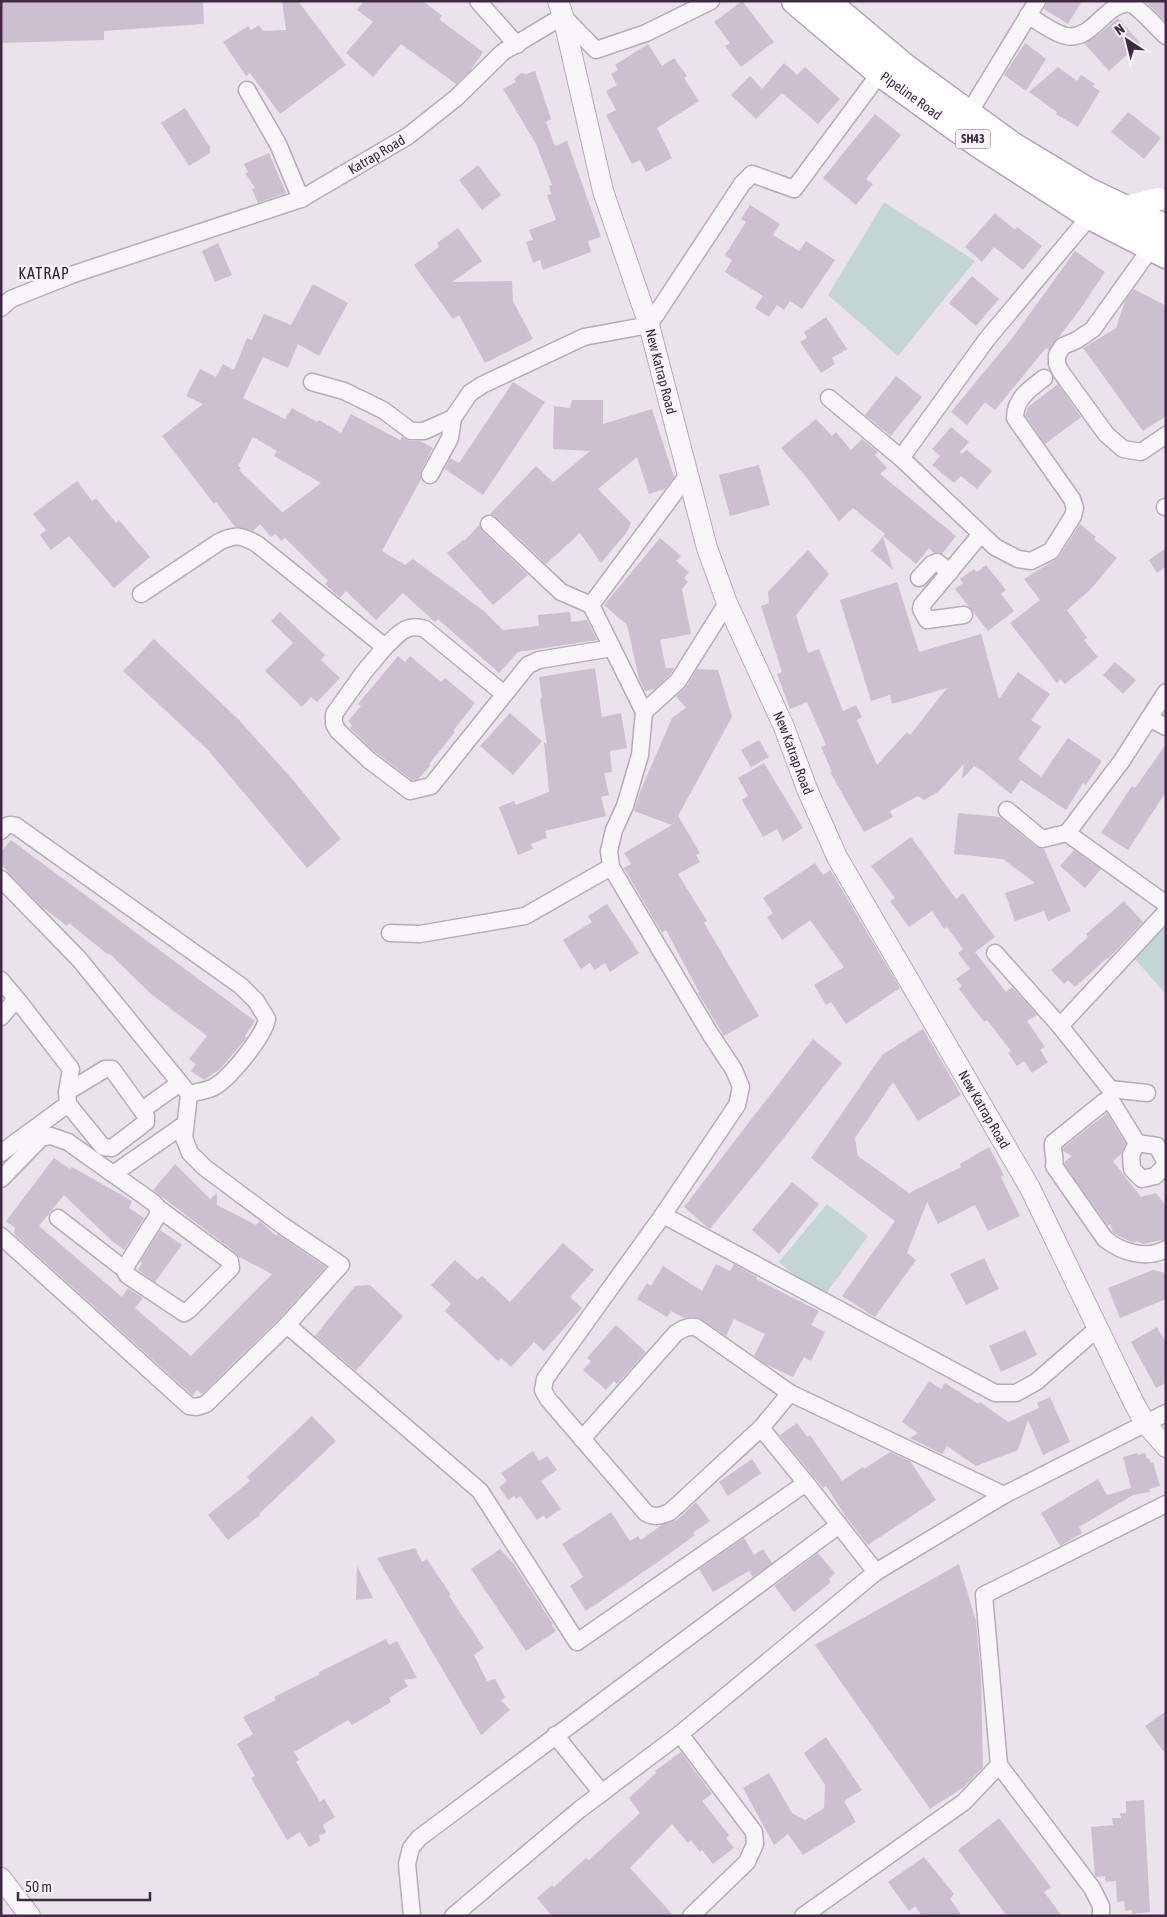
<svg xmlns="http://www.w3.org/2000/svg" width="1167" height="1917" viewBox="0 0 1167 1917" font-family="'Asap Condensed',sans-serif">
  <rect width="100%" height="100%" fill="#eae3ec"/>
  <path fill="#c3d6d5" d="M884 202 975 261 898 356 828 295Z
    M1166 921V994L1132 956Z
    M827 1204 868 1236 822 1299 779 1262Z"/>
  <path fill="#ccbfcf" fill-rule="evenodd" d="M1 1H203L204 24 104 31V40L1 43Z
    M282 1H298L346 65 280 114 250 73 246 76 223 42 248 26 251 30 259 25 263 31 286 30Z
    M364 1H423L442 16 439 19 483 52 470 71 456 84 401 44 373 77 346 53 373 22 357 10Z
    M742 1 774 42 741 67 725 46 730 43 714 22Z
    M1047 1H1082L1068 24 1044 9Z
    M1145 1H1166V22Z
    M1118 18 1140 43 1109 71 1084 43 1098 35Z
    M1025 43 1046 59 1026 91 1004 75Z
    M648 44 662 66 674 58 687 76 684 78 699 101 657 128 672 158 646 172 640 160 632 164 606 115 616 110 606 91 617 85 611 74 618 70 615 65Z
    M784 63 797 75 805 67 840 99 818 124 782 93 756 119 731 95 750 76 762 89Z
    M1058 67 1077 81 1081 75 1095 84 1092 86 1100 91 1078 127 1056 114 1057 112 1029 92Z
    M535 71 551 119 546 122 555 146 567 141 601 237 588 241 591 252 543 270 540 260 533 263 526 242 533 240 529 230 556 220 547 195 551 194 549 186 552 185 536 144 503 89 516 82 514 79 521 73 526 74Z
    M185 108 210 147V153L189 166 161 123Z
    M1128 112 1161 138 1144 159 1111 132Z
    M875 114 901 135 866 179 873 184 856 205 823 178Z
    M269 153 286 193 258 203 252 189 255 188 245 173 248 172 244 164Z
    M478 165 501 195 482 210 459 180Z
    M750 205 780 224 773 235 799 251 806 241 835 260 802 309 790 301 784 310 777 305 769 317 755 308 763 296 725 272 732 260 725 255 746 222 741 219Z
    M995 213 1015 230 1017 227 1042 246 1023 270 994 247 982 262 965 247Z
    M458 228 482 261 452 282 512 281 513 301 533 339 485 363 459 315 453 319 414 265 439 247 437 243Z
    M218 243 232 275 215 282 202 251Z
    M1075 251 1105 272 1081 308 1049 350 1046 348 995 410 985 402 967 425 951 412 1013 337Z
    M972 276 999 299 976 326 949 303Z
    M313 284 348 303 319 356 298 344 288 368 263 357 243 398 285 419 292 408 317 422 319 420 341 433 351 414 400 440 402 437 410 441H420L433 448 421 471V479L382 551 405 565 413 559 485 612 503 630 539 626 538 615 570 612 571 622 587 620 597 640 518 652 499 673 438 619 435 622 403 593 376 620 346 591 340 598 325 584 328 581 285 538 281 541 276 534 271 537 260 524 253 531 235 527 216 502 214 504 162 436 203 404 186 396 200 369 216 377 223 364 234 370 247 338 252 340 264 314 291 325ZM253 437 277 451 274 456 321 483 283 512H282L239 470 241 468 238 466Z
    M1134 289 1166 306V416L1143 431 1083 348 1116 328 1125 301Z
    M826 317 847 349 832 358 835 364 821 373 800 342 807 338 804 332Z
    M896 376 922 397 891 436 865 415Z
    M513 382 545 402 483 495 445 469 450 458 459 463Z
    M1058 384 1081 417 1045 444 1025 415 1026 413 1028 407Z
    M572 400H603V424L652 409 674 477 665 489 649 494 637 457 598 489 631 523 627 532 601 563 580 533 546 564 496 517 490 514 536 466 553 482 590 451 553 449 554 406 570 408Z
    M816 419 832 436 836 432 851 450 862 439 878 452 875 455 887 468 880 474 956 536 942 554 934 553 929 548 916 564 883 536 893 570 871 551 885 534 853 508 839 521 807 478 781 448Z
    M951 427 969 442 960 452 961 454 967 450 992 471 977 489 961 476 954 483 932 465 940 456 932 449Z
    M759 465 770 505 730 516 719 475Z
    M77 481 92 501 96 498 116 523 119 520 150 557 114 588 69 536 51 550 40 535 46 530 33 514Z
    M1080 524 1096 537 1094 539 1117 558 1090 590 1067 610 1087 638 1084 640 1098 657 1065 684 1060 679 1057 683 1010 623 1040 600 1024 579 1059 557Z
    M479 525 482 531 528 575 493 605 447 553 463 540 464 541Z
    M660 538 681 556 676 561 689 572 684 578 688 582 682 589 691 634 660 640 666 668H674L670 675 655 689 645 691 639 679 627 625 604 605Z
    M1166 548V567L1157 573 1149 560Z
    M808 550 829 574 796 615 808 653 819 649 843 711 856 705 862 717 857 720 877 765 907 732 910 735 947 688 892 704 890 695 871 701 840 600 897 582 919 652 981 634 999 699 1018 672 1050 694 1031 720 1041 727 1018 759 1041 777 1068 738 1102 761 1086 785 1083 783 1066 810 1021 780 1011 794 981 770 974 766 962 779 964 764 938 792 924 800 918 796 890 811 893 817 864 832 830 772H832L821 747 826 745 807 702 790 709 777 674 782 672 761 606 769 603 768 592Z
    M986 565 1006 590 1001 594 1014 611 988 631 955 589 963 583 960 579 974 569 977 572Z
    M280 612 325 655 321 660 340 678 317 702 311 697 302 707 265 671 293 643 271 621Z
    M154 639 239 720 293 780 341 839 307 868 208 750 123 671Z
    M398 656 405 662 410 656 441 682 445 678 475 703 453 731 455 732 429 764 431 765 418 779 412 780 375 752 350 728 352 725 348 721 361 706 358 704Z
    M1115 662 1136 680 1123 694 1103 675Z
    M595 668 602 717 621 713 627 748 610 751 612 772 604 773 609 795 601 797 606 816 545 831 547 838 531 844 533 849 518 855 499 807 514 801 516 805 549 792 544 742 547 744 540 699 542 698 539 677Z
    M697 669 718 670 732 717 678 816 700 853 696 855 700 862 678 874 707 921 704 923 759 1016 724 1036 698 993 699 992 666 930 662 933 624 868 631 864 624 853 672 825 634 811 640 792 672 718 686 708 676 696 686 687Z
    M510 713 542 741 513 775 480 746Z
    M759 740 769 757 751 767 741 750Z
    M1166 744V792L1128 850 1101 833 1132 786 1135 788Z
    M764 763 803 828 783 841 777 829 763 837 742 800 748 796 738 778Z
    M958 813 1000 817 1036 847 1044 849 1071 911 1048 921 1044 911 1015 921 1005 893 1035 883 1003 859 954 854Z
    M911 837 956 899 963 893 995 937 975 952 1006 992 1012 987 1037 1015 1027 1021 1045 1047 1040 1050 1048 1062 1032 1073 1024 1061 1017 1066 1008 1053 1011 1051 987 1020 984 1022 959 989 962 986 956 979 970 969 958 953 963 949 947 927 944 929 932 911 909 927 890 901 895 898 871 866Z
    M11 840 255 1021 245 1036 246 1038 244 1041 220 1069 204 1080 191 1071 196 1064 189 1059 207 1036 151 994 111 955 106 953 69 923 67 926 41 906 7 871 1 864V852Z
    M1074 850 1101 869 1085 888 1060 866Z
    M815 863 823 875 830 870 835 878 900 988 846 1024 831 1002 826 1005 814 985 844 967 810 920 782 940 767 917 773 913 763 898Z
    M1124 901 1143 922 1108 959 1107 958 1075 987 1068 980 1064 984 1051 970 1088 937 1086 934Z
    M607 904 639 953 610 972 605 963 595 970 590 963 581 969 563 940 592 922 588 916Z
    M923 1029 961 1095 918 1121 893 1082 855 1138 858 1156 909 1193 961 1167 960 1164 989 1147 1004 1175 1001 1177 1020 1216 988 1231 975 1205 938 1224 927 1202 907 1253 916 1260 875 1317 842 1296 895 1221 811 1158 882 1055Z
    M813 1039 842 1063 779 1144 710 1229 707 1227 684 1207Z
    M1107 1113 1126 1144 1121 1154 1113 1161 1141 1197 1156 1193 1166 1206V1239L1143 1244 1137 1241 1134 1243 1129 1241 1113 1233 1110 1224 1108 1226 1064 1164 1065 1161 1072 1156 1063 1151V1148Z
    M54 1158 70 1169 72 1167 132 1201 129 1208 144 1218 124 1250 112 1241 64 1195 39 1226 122 1297 128 1288 143 1298 135 1308 191 1356 272 1274 239 1257 236 1253 153 1190 175 1164 210 1199 217 1193V1205L256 1225 260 1221 276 1236 277 1234 326 1267 280 1318 202 1394 196 1390 193 1396 16 1236 14 1232 15 1228 6 1221Z
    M792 1182 819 1204 779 1254 752 1230Z
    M160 1230 182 1245 155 1282 138 1270 142 1263 140 1262Z
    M563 1243 594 1270 570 1297 582 1308 544 1351 534 1342 511 1367 501 1358 498 1361 445 1311 451 1304 431 1285 455 1260 477 1280 482 1276 510 1302Z
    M984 1258 999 1289 966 1305 950 1274Z
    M716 1264 730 1271 734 1264 757 1277 756 1279 819 1311 811 1325 825 1332 811 1361 804 1357 793 1377 765 1364 754 1356 765 1334 734 1319 726 1336 701 1319 693 1317 684 1318 671 1311 667 1317 637 1299 647 1283 651 1286 663 1266 702 1291Z
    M1153 1270 1166 1273V1299L1120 1318 1108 1288Z
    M370 1285 403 1316 356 1371 315 1336 355 1286Z
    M616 1325 646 1352 617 1384 614 1381 606 1390 583 1370 591 1361 587 1358Z
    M1157 1327 1166 1343V1383L1156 1388 1131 1342Z
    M1025 1330 1037 1355 1001 1372 989 1346Z
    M929 1381 941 1389 945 1383 978 1404 980 1402 1008 1422 1039 1408 1037 1403 1050 1397 1070 1442 1043 1455 1028 1420 1018 1450 976 1466 947 1446 942 1454 910 1438 918 1433 902 1422Z
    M312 1416 336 1441 259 1514 260 1515 228 1540 208 1515 250 1481 247 1477Z
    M797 1423 807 1437 810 1435 842 1481 863 1467 864 1469 890 1452 910 1461 936 1500 868 1545 846 1517 826 1486 823 1488 780 1435Z
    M533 1451 539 1461 547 1456 557 1470 541 1481 561 1509 546 1519 544 1515 537 1520 520 1496 516 1499 514 1496 508 1500 499 1487 507 1481 501 1473Z
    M1137 1453 1138 1455 1145 1453 1147 1459 1149 1458 1151 1463 1153 1462 1160 1486 1149 1489 1150 1492 1133 1495 1079 1527 1082 1533 1060 1546 1041 1513 1098 1479 1107 1495 1131 1488 1123 1457Z
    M752 1459 761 1473 728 1496 719 1482Z
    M696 1502 710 1521 693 1533 695 1535 655 1564 586 1611 570 1586 583 1577 562 1544 611 1512 630 1541 638 1536 641 1540 660 1526 677 1520Z
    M744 1538 754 1555 763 1549 772 1563 753 1577 749 1571 713 1592 699 1569Z
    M415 1548 422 1562 427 1559 451 1595 449 1596 484 1648 474 1655 487 1681 495 1679 505 1697 501 1700 510 1710 481 1735 377 1558Z
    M500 1549 513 1563 553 1624 552 1625 556 1631 526 1651 471 1569Z
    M818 1553 835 1573 829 1579 831 1582 794 1612 774 1586Z
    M959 1564 976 1621 981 1679 983 1767 964 1787 930 1809 815 1645Z
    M357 1566 373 1598 356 1600Z
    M386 1639 389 1645 397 1641 417 1678 404 1680 408 1686 389 1698 391 1702 352 1725 348 1720 294 1752 299 1760 296 1762 320 1802 324 1799 335 1817 323 1825 326 1833 319 1835 320 1841 309 1847 300 1832 287 1840 251 1778 255 1776 237 1744 253 1734 243 1717 276 1700 274 1697 320 1674 319 1672Z
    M1166 1711V1755L1145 1726Z
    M826 1737 862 1790 844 1801 856 1822 803 1855 788 1834 774 1845 743 1788 769 1773 792 1813 805 1820 824 1808 825 1785 804 1753Z
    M681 1752 712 1794 702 1801 729 1835 726 1838 734 1848 713 1864 702 1850 700 1852 691 1840 688 1843 672 1824 630 1868 674 1916H552L537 1898 552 1885 554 1887 586 1858 589 1860 640 1813 629 1798 656 1773 655 1771Z
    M1144 1800 1150 1912 1132 1914V1910L1125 1911 1124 1901 1117 1902 1116 1881 1106 1882 1105 1876 1096 1877 1095 1875 1091 1827 1113 1825 1112 1818H1121L1120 1813H1126V1801Z
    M999 1818 1051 1887 1044 1892 1062 1916H1007L958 1850Z
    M924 1857 954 1894 950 1899 962 1916H922L915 1906 909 1911 888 1882Z"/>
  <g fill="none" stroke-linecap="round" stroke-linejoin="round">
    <defs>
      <g id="minor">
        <path d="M478 1 517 45"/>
        <path d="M1028 15C1039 22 1053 33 1066 36 1094 41 1106 0 1131 4 1140 8 1158 29 1166 36"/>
        <path d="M247 90 278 144 301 199"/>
        <path d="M969 113 1037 1"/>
        <path d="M1151 248 1093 329 1077 340 1063 346 1057 355V364L1061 372 1106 434 1123 449 1141 452 1166 435"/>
        <path id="s1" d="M1 308 11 299 74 274 301 199 408 136 456 98 503 52 563 16 596 50 646 33 711 1"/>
        <path d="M312 382 344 391 383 410 411 431H424L453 418"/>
        <path d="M829 398 901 458 995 547 1018 559 1031 561 1051 551 1073 516 1075 508 1072 499 1015 418C1015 398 1030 389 1044 378"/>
        <path d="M901 458 987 339 1090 216"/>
        <path d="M430 475 450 438 453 418 470 393 482 385 584 337 649 325 742 184 752 174 794 189 880 73"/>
        <path d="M1165 507H1166"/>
        <path d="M489 524 561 592 591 605 644 712 640 755 625 806 614 830 609 851 611 867 709 1032 734 1070 741 1087 737 1105 663 1215 545 1379 543 1390 548 1399 646 1513C655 1518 661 1516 670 1512L761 1428 790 1393"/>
        <path d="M919 578 932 564 937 562 950 572"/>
        <path d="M141 594 219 542C236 534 241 535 257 544L385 647 364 672 334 714V724L338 731 369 760 410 791 431 786 528 665 539 660 612 648"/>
        <path d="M591 605 687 476"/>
        <path d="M964 615 927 620 921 609 922 605 981 534"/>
        <path d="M385 647C399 634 405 623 425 629L504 694"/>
        <path d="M1166 692 1121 762 1067 833 1166 904"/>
        <path d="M644 712 678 681 727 603"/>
        <path d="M1149 718 1166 727"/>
        <path d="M1007 810 1042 839 1067 833"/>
        <path d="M1 831C6 825 9 824 16 826L241 986 256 1001 267 1019C264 1036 228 1081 212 1088 205 1091 196 1092 189 1094"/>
        <path d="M1 879 79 959 189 1094 184 1138 190 1153 204 1167 283 1226 341 1265 287 1325 480 1491 577 1642 806 1483 876 1572 1004 1495 1166 1413"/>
        <path d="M390 933 420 934 525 916 611 867"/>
        <path d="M995 953 1060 1026 1110 1089 1147 1093"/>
        <path d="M1 980 20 1003"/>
        <path d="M1 1017 12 1004 20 1003 71 1069 67 1092 68 1104 1 1153"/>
        <path d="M1060 1026 1166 912"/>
        <path d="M67 1092 105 1069H112L146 1116V1122L112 1148 103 1147 68 1104"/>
        <path d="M142 1110 180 1083"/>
        <path d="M1137 1143 1131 1155 1132 1169 1142 1179 1155 1176 1164 1167 1165 1161 1157 1146 1137 1143 1113 1104 1105 1101 1053 1143C1052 1151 1056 1158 1054 1166L1105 1239C1121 1252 1146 1260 1166 1249"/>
        <path d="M113 1174 185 1124"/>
        <path d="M1 1179 41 1138 51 1136 68 1142 154 1203 158 1208 230 1261 231 1268 190 1309 184 1313 127 1275 124 1269 158 1215V1208"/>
        <path d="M663 1215 995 1393H1016L1036 1382 1098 1328"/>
        <path d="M58 1218 124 1269"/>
        <path d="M1 1236 189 1406 197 1407 206 1404 287 1325"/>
        <path d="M761 1428 806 1483"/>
        <path d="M582 1439 676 1333C683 1329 687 1326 696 1327L790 1393 1004 1495"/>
        <path d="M680 1734 754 1832 755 1844 747 1862 691 1916"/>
        <path d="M555 1735 602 1793"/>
        <path d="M999 1765 1092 1888 1101 1906V1916"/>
        <path d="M412 1916 407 1864 411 1848 419 1838 839 1525"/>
        <path d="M453 1916 579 1810 680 1734 876 1572"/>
        <path d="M803 1916 964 1802 999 1765 984 1595 1166 1504"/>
      </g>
      <g id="tertiary">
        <path id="s2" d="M558 1 563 16 603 191 649 325 707 548 727 603 784 727 807 789 837 857 1030 1188 1134 1403 1145 1423 1166 1447"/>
        <path d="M1 1878 30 1916"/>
      </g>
      <g id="primary">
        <path id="s3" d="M795 1 880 73 977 143 1090 216 1166 255"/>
        <path d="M826 1 906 68 1013 146 1086 190 1166 228"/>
      </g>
    </defs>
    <use href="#minor" stroke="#b7abba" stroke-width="19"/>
    <use href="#tertiary" stroke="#b7abba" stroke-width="22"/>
    <use href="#primary" stroke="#b4a1b9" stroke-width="29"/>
    <use href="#minor" stroke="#f9f6fa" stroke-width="16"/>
    <use href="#tertiary" stroke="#f9f6fa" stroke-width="20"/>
    <path stroke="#fff" stroke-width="22" d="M1115 210 1158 199"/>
    <use href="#primary" stroke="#fff" stroke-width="26"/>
  </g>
  <g text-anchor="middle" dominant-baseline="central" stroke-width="4.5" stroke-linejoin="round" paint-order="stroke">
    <rect fill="#f7f3f9" stroke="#78667c" stroke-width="1" x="955.5" y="129.5" width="35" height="19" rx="4"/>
    <g font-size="12" font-weight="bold" fill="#412946">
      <text x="973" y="139">SH43</text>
    </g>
    <g font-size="14" fill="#412946" stroke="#f7f3f9">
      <text stroke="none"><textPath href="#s3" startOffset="150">Pipeline Road</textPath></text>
      <text stroke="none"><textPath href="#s1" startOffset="408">Katrap Road</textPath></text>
      <text stroke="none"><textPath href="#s2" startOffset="385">New Katrap Road</textPath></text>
      <text stroke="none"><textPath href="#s2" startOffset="790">New Katrap Road</textPath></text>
      <text stroke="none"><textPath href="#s2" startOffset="1195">New Katrap Road</textPath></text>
    </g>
    <g font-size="16" letter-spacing="1" fill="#321b37" stroke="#f7f3f9">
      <text x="44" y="273">KATRAP</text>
    </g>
  </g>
  <rect width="1167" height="1917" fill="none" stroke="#412946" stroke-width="5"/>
  <g transform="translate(1127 40) rotate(325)" stroke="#f7f3f9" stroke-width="4" paint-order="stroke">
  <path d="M0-4L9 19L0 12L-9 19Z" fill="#412946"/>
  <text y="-8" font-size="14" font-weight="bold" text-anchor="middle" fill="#412946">N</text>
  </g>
  <path d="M18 1892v8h132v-8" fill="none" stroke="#412946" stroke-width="2.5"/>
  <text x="25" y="1892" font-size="15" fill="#412946" stroke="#f7f3f9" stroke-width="4" paint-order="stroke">50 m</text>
</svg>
